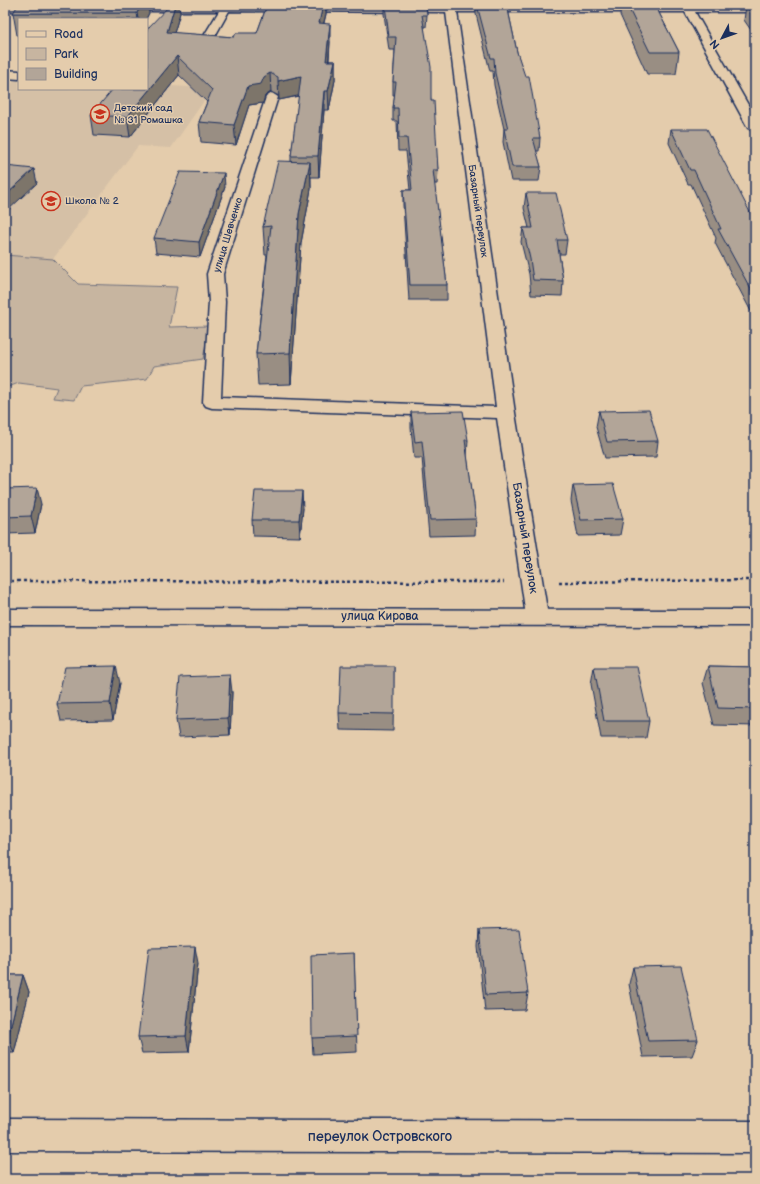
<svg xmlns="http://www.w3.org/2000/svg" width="760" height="1184" viewBox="0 0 760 1184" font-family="'Balsamiq Sans',sans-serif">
  <rect width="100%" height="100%" fill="#e4ccac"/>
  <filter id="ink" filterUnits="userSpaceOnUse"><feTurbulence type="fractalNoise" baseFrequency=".025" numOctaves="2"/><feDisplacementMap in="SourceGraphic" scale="8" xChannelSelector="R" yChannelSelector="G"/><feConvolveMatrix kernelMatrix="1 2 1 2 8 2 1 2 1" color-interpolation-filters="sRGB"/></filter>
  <g filter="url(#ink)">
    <path fill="#d5c0a6" d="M17 78H19V89H147V85L213 88 171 148 138 146 53 259 5 255V90Z"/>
    <path fill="#c7b5a0" stroke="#71727f" d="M5 255 53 259 78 284 177 287 169 327 209 326 203 359 154 366 147 379 81 386 74 400 53 398 57 388 19 383 5 388Z"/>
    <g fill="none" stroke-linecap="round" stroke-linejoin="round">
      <defs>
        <path id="minor" d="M5 5H47L51 8 46 11H5Z
          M117 5 755 6V12H695L755 117V132L748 128 685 12H457L515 413 548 616 545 621 537 624 529 621 526 616 497 418 212 408 206 406 203 402 209 302 207 274 266 97 272 93 278 97 223 274 225 302 221 397 496 407 446 12 229 11 209 47 203 50 197 47 219 11H118L113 8Z
          M5 70 19 71V79L5 78Z
          M5 1119 755 1121V1153L5 1151Z"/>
        <path id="major" d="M5 609 755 610V626L5 625Z"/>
      </defs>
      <use href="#minor" stroke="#1b2f5e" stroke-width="3"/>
      <use href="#major" stroke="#1b2f5e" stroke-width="3"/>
      <path stroke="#1b2f5e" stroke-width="2.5" stroke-dasharray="3 3" stroke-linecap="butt" d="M5 581 504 582
        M559 582 755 580"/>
      <use href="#minor" fill="#e4ccac" fill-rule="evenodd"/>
      <use href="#major" fill="#e4ccac" fill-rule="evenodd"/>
    </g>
    <path fill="#998e83" stroke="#1b2f5e" d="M170 5H179L180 13 174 33 234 37 257 33 267 5H326V14L324 23 330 42 329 61H335V80L329 110H324L319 177H311V189L301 243 291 384 258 385 256 354 267 255H265L263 227 291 162V156L299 96 279 100V96L271 92 265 96 263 103 249 105 236 145 201 142 199 122 207 102 179 75 130 137 94 135 91 115 147 89Z
      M384 5H426L427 15 426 27H424L431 101 438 170 437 184H434L447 285V300H409L403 205V190H410L406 151H398L397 121H393V108L395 95H393V82L395 50H389L384 14Z
      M476 5H507L517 52 540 138 539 151H536L541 167 539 181H511L503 142 504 129 494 85 493 71H490L476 14Z
      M621 5H655L679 52 676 74H647L620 15Z
      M746 6H755V36L744 20Z
      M13 13H149L146 19H19V35H17Z
      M671 129 755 222V319L715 243 716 238 691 184H688L669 143Z
      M225 187 200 257 156 253 154 238Z
      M526 193 567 240 565 254H559L563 281 562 296 531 295 529 274 521 242 523 228H529L524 208Z
      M755 322V336L753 332Z
      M599 411 658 441 656 457 605 458 596 427Z
      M411 412 468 440 467 456 476 519 475 535 429 536 422 458H414L411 428Z
      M573 485 623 519 620 535 578 536 571 501Z
      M5 489 41 504 35 533 5 534Z
      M303 508 300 537 253 536 252 520Z
      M394 666 393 731 340 730 339 713Z
      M708 666 755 667V726L714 725 703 683Z
      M594 667 649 721 646 738H601L591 684Z
      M120 683 113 720 61 721 57 704Z
      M232 692 230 735 179 737 176 720Z
      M479 930 528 993 525 1010 485 1011 478 947Z
      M354 953 357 1052 313 1054 312 1038Z
      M198 963 189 1052 142 1053 138 1037Z
      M633 967 698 1040 692 1056 643 1057 629 984Z
      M5 975H23L29 992 14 1053H5Z"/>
    <path fill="#7d746a" stroke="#1b2f5e" d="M141 5H148L149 13 146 19H138L137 13Z
      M175 5H179L180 13 169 50 167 32Z
      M323 5H326V14L319 41V23Z
      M330 24V42L327 79 326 61Z
      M177 56 179 75 130 137 127 117Z
      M335 61V80L329 110 328 91Z
      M270 73 271 92 265 96 263 103 249 105 236 145 234 125 248 86Z
      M301 76 302 95 279 100 278 81Z
      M324 91V110L319 177 318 156Z
      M310 162 311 189 301 243 291 384 290 353 299 214Z
      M34 169 37 183 5 213V196Z
      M224 173 225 187 200 257 199 242Z
      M37 488 41 504 35 533 31 516Z
      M302 491 303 508 300 537 299 520Z
      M116 666 120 683 113 720 110 703Z
      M230 675 232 692 230 735 228 718Z
      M195 947 198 963 189 1052 186 1036Z
      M23 975 29 992 14 1053 8 1037Z"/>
    <path fill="#b2a598" stroke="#1b2f5e" d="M18 5H141L137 13H13Z
      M170 5H175L167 32 234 37 236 33H257L267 5H323L319 23 330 24 326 61H335L328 91H324L318 156H291L301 76 278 81V77L270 73 264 77 261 84 248 86 234 125 199 122 212 90 177 56 127 117 91 115 113 89H147V29Z
      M385 5H426L427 15H422L431 67V101H434L438 170H433L447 285H410L403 190H412L407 138H399L398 108H393L396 82H393L396 37H389Z
      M477 5H507L517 52 525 76H529L540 138H533L541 167H512L504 129H508L495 73 494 58H491Z
      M627 5H655L679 52H650Z
      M746 6H755V18Z
      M671 129H707L755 222V297L718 229H721L694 170H690Z
      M278 161 310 162 299 214 290 353 256 354 271 226 263 227Z
      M5 166 34 169 5 196Z
      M180 172 224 173 199 242 154 238Z
      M526 193H556L567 240H557L563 281 533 280 530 259 523 228H533Z
      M649 410 658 441 607 442 599 411Z
      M463 411 468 440H465L476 519 430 520 422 441 415 442 411 412Z
      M613 484 623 519 581 520 573 485Z
      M37 488 31 516 5 517V489Z
      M255 491H302L299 520H252Z
      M116 666 110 703 57 704 65 667Z
      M341 666H394V714L339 713Z
      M708 666 755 667V709L718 708Z
      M594 667H637L649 721H604Z
      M230 675 228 718 176 720 180 677Z
      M519 929 528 993 486 995 479 930Z
      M195 947 186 1036 138 1037 149 948Z
      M354 953 357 1036 312 1038 311 955Z
      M681 966 698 1040 648 1041 633 967Z
      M5 975H23L8 1037H5Z"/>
  </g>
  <defs>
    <symbol id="school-ring" viewBox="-11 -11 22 22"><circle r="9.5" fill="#e4ccac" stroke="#c8321e" stroke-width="1.5"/><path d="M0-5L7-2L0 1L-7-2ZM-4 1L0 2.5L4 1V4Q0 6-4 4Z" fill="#c8321e"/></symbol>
  </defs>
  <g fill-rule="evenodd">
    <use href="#school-ring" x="89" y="103" width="22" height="22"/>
    <use href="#school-ring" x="40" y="190" width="22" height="22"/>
  </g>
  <g text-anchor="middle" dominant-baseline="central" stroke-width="3" stroke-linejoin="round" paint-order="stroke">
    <g font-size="10" fill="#1b2f5e" stroke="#e4ccac" text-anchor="start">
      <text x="114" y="108">Детский сад<tspan x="114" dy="12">№ 31 Ромашка</tspan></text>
      <text x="65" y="201">Школа № 2</text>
    </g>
    <g font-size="10" fill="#1b2f5e" stroke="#e4ccac">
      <text transform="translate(478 211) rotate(82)">Базарный переулок</text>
      <text transform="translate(228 235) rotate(-73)">улица Шевченко</text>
    </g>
    <g font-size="12" fill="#1b2f5e" stroke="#e4ccac">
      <text transform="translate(525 538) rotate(81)">Базарный переулок</text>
      <text x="380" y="616">улица Кирова</text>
    </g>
    <g font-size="14" fill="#1b2f5e" stroke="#e4ccac">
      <text x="380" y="1136">переулок Островского</text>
    </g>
  </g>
  <rect width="760" height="1184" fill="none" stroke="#e4ccac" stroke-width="20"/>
  <rect x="10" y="10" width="740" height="1164" fill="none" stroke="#1b2f5e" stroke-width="1.5" filter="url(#ink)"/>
  <rect x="18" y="18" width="130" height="72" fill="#e4ccac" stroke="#948d8d"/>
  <rect x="26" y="31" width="20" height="6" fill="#e4ccac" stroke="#948d8d"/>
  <text x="54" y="38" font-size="12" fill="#1b2f5e">Road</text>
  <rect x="26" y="48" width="20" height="12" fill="#c7b5a0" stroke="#948d8d"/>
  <text x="54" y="58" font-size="12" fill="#1b2f5e">Park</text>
  <rect x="26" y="68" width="20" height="12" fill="#b2a598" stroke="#948d8d"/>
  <text x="54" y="78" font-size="12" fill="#1b2f5e">Building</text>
  <g transform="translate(722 38) rotate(229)" stroke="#e4ccac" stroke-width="3" paint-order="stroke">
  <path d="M0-3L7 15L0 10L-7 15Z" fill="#1b2f5e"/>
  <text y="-6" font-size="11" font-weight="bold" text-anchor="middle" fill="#1b2f5e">N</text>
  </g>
</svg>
